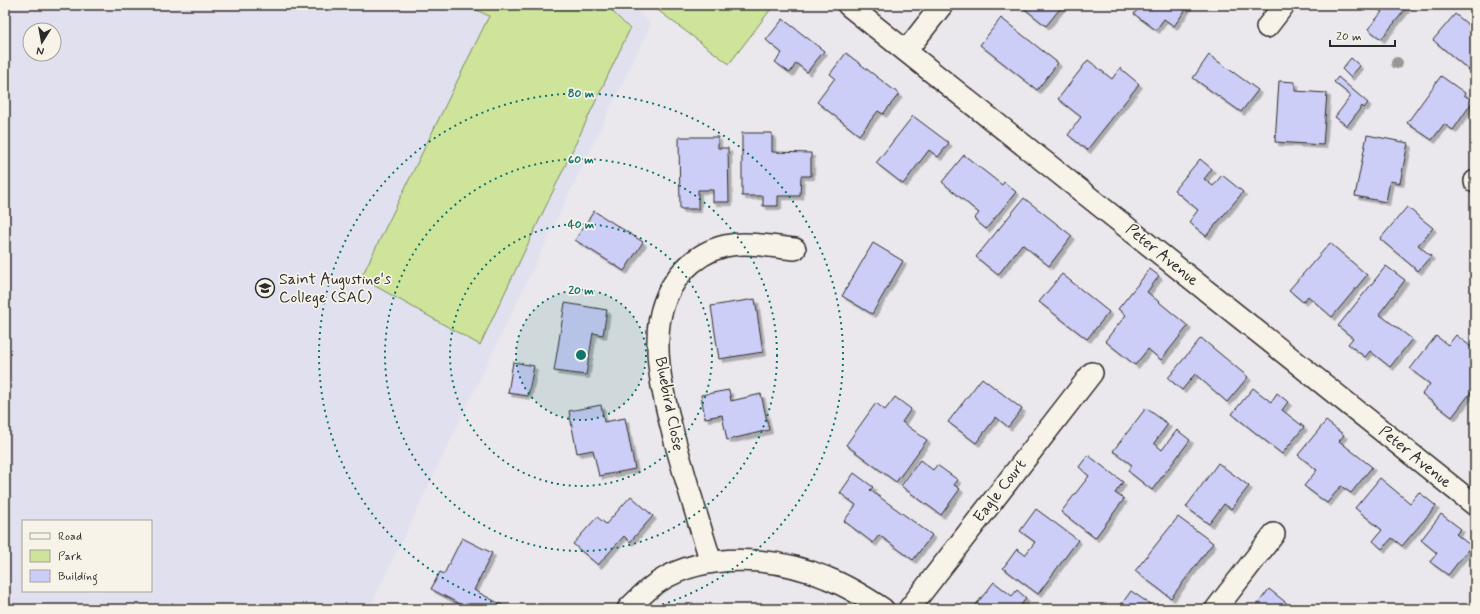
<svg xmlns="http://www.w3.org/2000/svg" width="1480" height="614" viewBox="0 0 1480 614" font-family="Mynerve,sans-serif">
  <defs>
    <filter id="shadow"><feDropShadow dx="3.5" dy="3.5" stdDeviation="0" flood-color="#0004"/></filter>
  </defs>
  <rect width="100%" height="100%" fill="#eae8ec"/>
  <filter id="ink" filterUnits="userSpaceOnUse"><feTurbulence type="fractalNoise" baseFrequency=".025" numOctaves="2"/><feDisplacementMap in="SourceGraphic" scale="8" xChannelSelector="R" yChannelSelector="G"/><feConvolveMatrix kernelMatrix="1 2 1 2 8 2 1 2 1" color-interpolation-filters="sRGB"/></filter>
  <g filter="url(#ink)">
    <path fill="#e1e0ef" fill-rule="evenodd" d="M5 5H630L651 24 369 609H5ZM30 30H54V54H30ZM23 521H151V591H23Z"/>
    <path fill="#cde49a" stroke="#7c8862" d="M466 5H606L630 29 480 345 361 278 489 16Z
      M651 5H774L729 64Z"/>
    <path fill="#cdcef7" stroke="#2b2b2b" filter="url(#shadow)" d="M1020 5H1063L1046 26Z
      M1141 5H1189L1174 26 1164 19 1156 30 1134 14Z
      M1373 5H1409L1381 39 1368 29 1382 12Z
      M1455 14 1475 30V75L1433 40Z
      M1001 18 1058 63 1037 90 980 45Z
      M783 19 824 51 807 72 796 63 790 73 775 62 782 53 766 40Z
      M846 53 899 94 883 114 878 111 859 135 817 102 835 78 830 74Z
      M1209 55 1258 90 1241 112 1193 78Z
      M1351 58 1360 66 1350 77 1342 69Z
      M1088 60 1112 79 1120 68 1139 84 1087 150 1068 135 1081 117 1058 99Z
      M1441 76 1465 93 1464 95 1473 101 1453 130 1444 124 1432 140 1407 123Z
      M1338 77 1368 103 1364 108 1362 106 1347 126 1335 117 1351 96 1334 82Z
      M1279 81 1295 82V91L1327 93 1323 145 1275 142Z
      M913 116 949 143 938 157 929 150 903 184 876 163Z
      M742 133H772V152L811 153V176H801L800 196H778V206H763V196H742Z
      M1367 135 1408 143 1400 183 1390 181 1386 202 1355 196Z
      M679 137H718V148H728L729 202H713V190H698V209H680Z
      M964 155 1002 185 1004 182 1016 192 986 229 974 219 979 213 942 182Z
      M1200 159 1212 169 1204 179 1213 186 1222 175 1243 192 1206 236 1189 222 1198 210 1174 190Z
      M1024 198 1072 236 1049 266 1022 244 998 275 976 257Z
      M1407 207 1433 228 1418 245 1431 256 1418 271 1380 239Z
      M594 211 643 242 624 271 575 240Z
      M873 243 903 261 872 314 842 296Z
      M1330 243 1367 275 1332 317 1308 296 1303 302 1289 290Z
      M1386 266 1405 280 1379 314 1412 339 1390 367 1370 351 1365 357 1348 344 1353 338 1338 326Z
      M1150 269 1159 276 1147 292 1188 326 1161 360 1148 349 1135 365 1105 341 1126 315 1118 309Z
      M1062 274 1109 312 1087 339 1039 302Z
      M755 299 763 352 719 359 711 306Z
      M565 303 607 310 603 335 593 333 586 375 554 371Z
      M1456 335 1475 350V387L1452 417 1422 394 1430 384 1410 369 1436 336 1448 345Z
      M1201 338 1248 377 1227 402 1195 374 1182 390 1168 378Z
      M513 362 534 366 528 396 508 393Z
      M982 378 1022 409 1008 427 996 417 976 443 948 422Z
      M1253 388 1271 402 1277 393 1288 402 1282 410 1304 427 1282 454 1232 414Z
      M729 390 731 401 761 394 769 430 727 440 722 415 705 418 701 395Z
      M895 397 911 409 902 422 927 440 896 482 846 445 876 403 885 410Z
      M601 405 604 422 625 418 635 469 599 476 593 450 577 453 569 411Z
      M1146 408 1168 424 1154 443 1162 450 1177 430 1190 440 1152 490 1128 471 1132 465 1113 451Z
      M1326 421 1344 435 1339 441 1372 467 1351 493 1341 486 1327 503 1304 486 1317 470 1298 455Z
      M1088 455 1123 482 1115 493 1124 499 1095 538 1061 512 1089 476 1079 467Z
      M920 460 933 470 937 465 958 480 954 485 960 489 941 515 901 486Z
      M1218 463 1249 486 1231 509 1224 504 1209 524 1186 507Z
      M854 473 873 487 870 490 932 535 913 560 879 535 873 543 844 521 856 505 840 493Z
      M1380 478 1410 503 1419 492 1436 506 1402 546 1392 538 1382 549 1373 541 1382 530 1355 508Z
      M631 496 653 516 630 542 624 536 598 565 573 544 597 517 606 524Z
      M1036 509 1078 540 1038 594 1003 568 1017 549 1025 555 1035 542 1020 531Z
      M1441 514 1461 529 1456 534 1471 546 1448 575 1430 562 1437 553 1421 540Z
      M1178 517 1213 543 1171 598 1135 571Z
      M462 538 492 553 474 590 504 606 503 609H469L431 589 440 572 444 574Z
      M994 582 1012 596 1017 590 1026 598 1021 605 1023 608 1022 609H977L974 607Z
      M1269 589 1294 609H1254Z
      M1131 591 1150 604 1146 609H1118Z
      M1475 596V609H1464Z"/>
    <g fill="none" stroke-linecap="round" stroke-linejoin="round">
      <defs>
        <path id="street" d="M848 5 1475 505
          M1267 27 1284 5
          M906 51 942 5
          M1475 182V181
          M711 562C697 517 683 472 671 426 664 397 657 369 658 339 658 314 666 291 682 272 694 259 708 250 725 246 747 241 773 247 795 249
          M628 609C638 599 648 588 660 581 707 551 778 557 827 578 847 586 865 597 883 609
          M909 609 1092 373
          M1216 609 1274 534"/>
      </defs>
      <use href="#street" stroke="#2b2b2b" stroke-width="24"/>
      <use href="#street" stroke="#f7f3e8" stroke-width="21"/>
    </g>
    <circle fill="#989991" cx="1397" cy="63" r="6"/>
  </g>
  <circle cx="581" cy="355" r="65" fill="#0f766e" fill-opacity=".12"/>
  <g fill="none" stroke="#0f766e" stroke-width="2" stroke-dasharray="2 4">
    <circle cx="581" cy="355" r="65"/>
    <circle cx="581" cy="355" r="131"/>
    <circle cx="581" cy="355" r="196"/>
    <path d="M515 609A262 262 0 1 1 647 609"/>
  </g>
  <defs>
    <symbol id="school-ring" viewBox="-11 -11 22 22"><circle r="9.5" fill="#f7f3e8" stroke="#2b2b2b" stroke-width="1.5"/><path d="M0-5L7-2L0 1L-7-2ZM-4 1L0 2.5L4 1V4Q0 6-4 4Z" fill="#2b2b2b"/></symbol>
  </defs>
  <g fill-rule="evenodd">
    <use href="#school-ring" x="254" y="277" width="22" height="22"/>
  </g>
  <g text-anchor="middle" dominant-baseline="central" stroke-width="3.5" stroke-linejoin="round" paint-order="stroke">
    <g font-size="16" fill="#2b2b2b" stroke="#f7f3e8">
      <text transform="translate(1162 255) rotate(39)">Peter Avenue</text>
      <text transform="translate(669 404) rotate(79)">Bluebird Close</text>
      <text transform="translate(1415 457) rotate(39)">Peter Avenue</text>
      <text transform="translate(1000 491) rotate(-52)">Eagle Court</text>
    </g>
    <g font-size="16" fill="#2b2b2b" stroke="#f7f3e8" text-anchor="start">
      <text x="279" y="279">Saint Augustine's<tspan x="279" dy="18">College (SAC)</tspan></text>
    </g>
  </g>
  <circle cx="581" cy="355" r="6" fill="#0f766e" stroke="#f7f3e8" stroke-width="2"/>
  <g font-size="12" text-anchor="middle" font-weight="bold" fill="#0f766e" stroke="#f7f3e8" stroke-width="3.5" stroke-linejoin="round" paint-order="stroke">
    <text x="581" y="97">80 m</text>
    <text x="581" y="163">60 m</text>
    <text x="581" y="228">40 m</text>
    <text x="581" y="294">20 m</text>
  </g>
  <rect width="1480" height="614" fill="none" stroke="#f7f3e8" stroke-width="20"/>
  <rect x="10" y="10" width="1460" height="594" fill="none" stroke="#2b2b2b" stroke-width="1.5" filter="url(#ink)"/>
  <rect x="22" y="520" width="130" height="72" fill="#f7f3e8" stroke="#a5a39c"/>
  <rect x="30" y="533" width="20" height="6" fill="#f7f3e8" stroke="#a5a39c"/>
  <text x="58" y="540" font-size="12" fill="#2b2b2b">Road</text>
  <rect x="30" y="550" width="20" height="12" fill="#cde49a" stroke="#a5a39c"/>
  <text x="58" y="560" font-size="12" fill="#2b2b2b">Park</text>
  <rect x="30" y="570" width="20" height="12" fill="#cdcef7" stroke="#a5a39c"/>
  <text x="58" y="580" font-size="12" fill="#2b2b2b">Building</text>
  <g transform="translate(42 42) rotate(191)"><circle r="19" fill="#f7f3e8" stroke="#a5a39c"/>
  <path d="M0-3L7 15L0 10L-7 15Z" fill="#2b2b2b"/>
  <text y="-6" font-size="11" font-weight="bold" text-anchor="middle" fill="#2b2b2b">N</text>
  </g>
  <path d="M1330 40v6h65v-6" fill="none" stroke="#2b2b2b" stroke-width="2"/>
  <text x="1336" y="40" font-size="12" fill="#2b2b2b" stroke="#f7f3e8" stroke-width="3" paint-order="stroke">20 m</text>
</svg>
